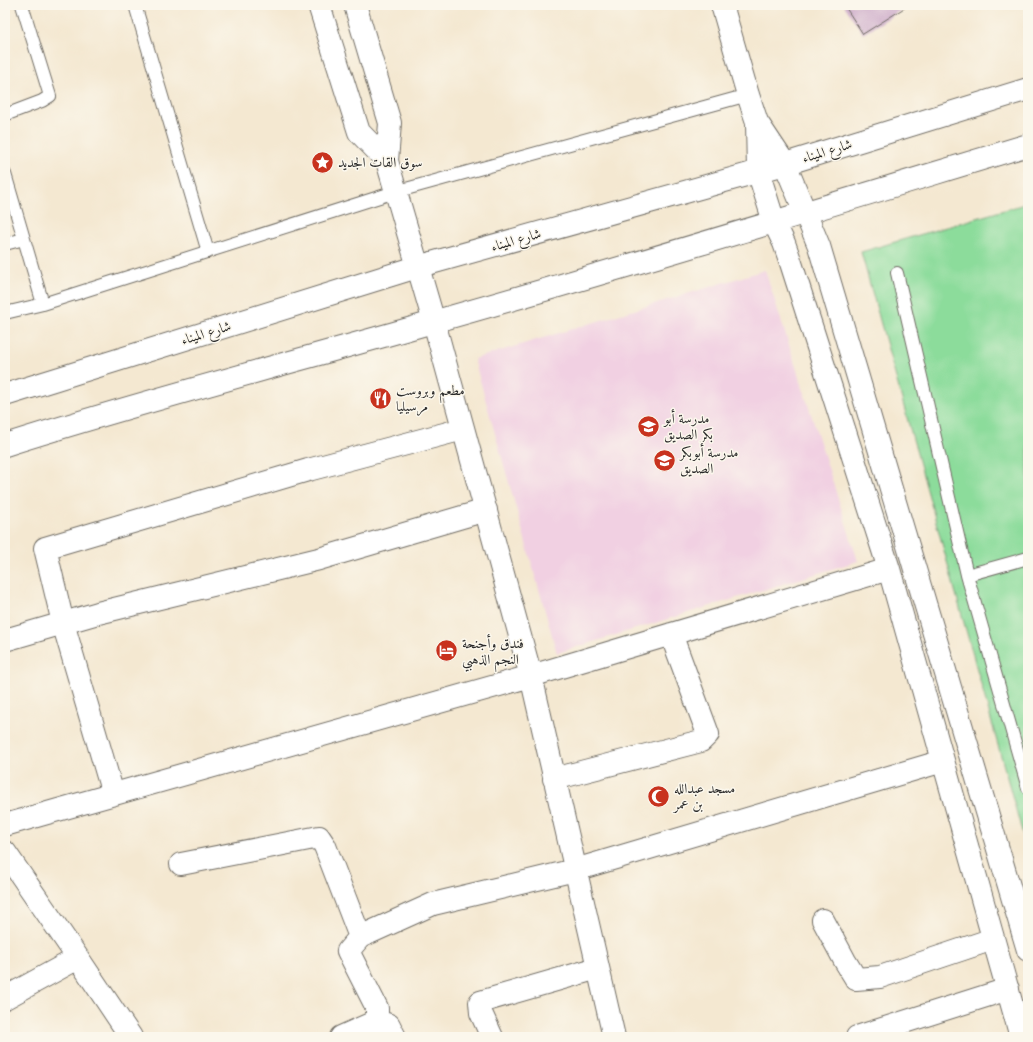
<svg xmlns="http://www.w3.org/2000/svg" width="1033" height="1042" viewBox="0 0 1033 1042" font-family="Cardo,Amiri,serif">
  <rect width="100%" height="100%" fill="#fbf7ec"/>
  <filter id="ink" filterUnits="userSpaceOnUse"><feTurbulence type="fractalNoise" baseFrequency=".025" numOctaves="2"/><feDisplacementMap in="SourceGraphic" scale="8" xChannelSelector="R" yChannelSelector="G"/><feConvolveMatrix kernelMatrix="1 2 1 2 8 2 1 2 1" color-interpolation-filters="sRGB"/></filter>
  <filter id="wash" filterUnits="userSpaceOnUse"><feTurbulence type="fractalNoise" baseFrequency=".012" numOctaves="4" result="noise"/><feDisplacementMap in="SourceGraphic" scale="16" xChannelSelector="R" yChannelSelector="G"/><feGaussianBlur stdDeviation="0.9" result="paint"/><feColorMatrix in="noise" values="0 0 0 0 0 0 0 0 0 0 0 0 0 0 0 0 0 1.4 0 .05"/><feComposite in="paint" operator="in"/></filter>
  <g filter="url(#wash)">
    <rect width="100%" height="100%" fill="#f4e8d1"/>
    <path fill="#f1d0e2" d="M765 270 858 561 557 653 474 359Z"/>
    <path fill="#8cdc9b" stroke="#5c8463" d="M1028 203V853L861 252Z"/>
    <g id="blocks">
      <path fill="#bf94bf" d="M844 5H909L863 34Z"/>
    </g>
  </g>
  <g filter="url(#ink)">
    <use href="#blocks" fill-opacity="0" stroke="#716d65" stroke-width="1"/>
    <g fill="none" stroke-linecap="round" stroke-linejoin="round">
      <defs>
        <path id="lane" d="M135 5 208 252
          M5 115 42 101 50 96 22 5
          M5 174 43 304
          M5 244 24 239
          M897 273 967 575 1028 788
          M5 313 43 304 395 192 748 95
          M967 575 1028 558"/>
        <path id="street" d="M319 5 359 132 387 161
          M355 5 390 123 387 161 434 322 531 676 614 1037
          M722 5 748 95 757 122 785 164 819 246 1028 950
          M757 122 758 171 774 222 784 243 791 263 889 569 1021 1037
          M5 640 98 613 319 559 486 510
          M554 779 701 741 708 734 671 634
          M113 794 63 623 45 548 308 470 463 429
          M5 825 531 676 889 569
          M5 852 78 958 131 1037
          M181 864 319 837 325 846 360 937
          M823 920 845 961 856 979 880 977 993 939
          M5 998 78 958
          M377 1021 389 1025 395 1037
          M341 1037 377 1021V1008L348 951 360 937 433 904 575 870 943 761
          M492 1037 481 1013 480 1002 598 968
          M857 1037 1008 989"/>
        <path id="highway" d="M5 395 417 267 785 164 1028 89
          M5 445C146 400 290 363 433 322 632 266 830 205 1028 145"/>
      </defs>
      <use href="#lane" stroke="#716d65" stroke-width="14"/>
      <use href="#street" stroke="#716d65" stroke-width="24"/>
      <use href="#highway" stroke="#716d65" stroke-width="24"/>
      <use href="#lane" stroke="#fff" stroke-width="12"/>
      <use href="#street" stroke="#fff" stroke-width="22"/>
      <use href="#highway" stroke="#fff" stroke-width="22"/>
    </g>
  </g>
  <defs>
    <symbol id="sight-disc" viewBox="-11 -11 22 22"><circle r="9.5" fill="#c8321e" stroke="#fbf7ec"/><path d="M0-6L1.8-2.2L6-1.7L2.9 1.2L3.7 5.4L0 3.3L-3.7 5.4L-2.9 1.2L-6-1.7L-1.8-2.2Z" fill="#fff"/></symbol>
    <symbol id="restaurant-disc" viewBox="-11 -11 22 22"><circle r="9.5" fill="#c8321e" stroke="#fbf7ec"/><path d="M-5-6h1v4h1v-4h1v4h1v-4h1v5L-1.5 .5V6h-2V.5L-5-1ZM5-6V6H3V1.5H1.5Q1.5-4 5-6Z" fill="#fff"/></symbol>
    <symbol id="school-disc" viewBox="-11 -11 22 22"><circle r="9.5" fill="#c8321e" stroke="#fbf7ec"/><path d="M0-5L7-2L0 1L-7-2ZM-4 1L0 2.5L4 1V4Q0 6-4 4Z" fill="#fff"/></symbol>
    <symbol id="hotel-disc" viewBox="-11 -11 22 22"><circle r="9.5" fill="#c8321e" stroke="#fbf7ec"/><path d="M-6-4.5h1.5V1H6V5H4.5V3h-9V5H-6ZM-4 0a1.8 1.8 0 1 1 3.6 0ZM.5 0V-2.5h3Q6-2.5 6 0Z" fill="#fff"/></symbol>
    <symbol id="mosque-disc" viewBox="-11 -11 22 22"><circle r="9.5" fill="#c8321e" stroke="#fbf7ec"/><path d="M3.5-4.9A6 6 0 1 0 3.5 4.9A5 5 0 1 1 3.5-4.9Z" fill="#fff"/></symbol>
  </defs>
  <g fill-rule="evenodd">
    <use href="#sight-disc" x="310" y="150" width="25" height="25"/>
    <use href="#restaurant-disc" x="368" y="386" width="25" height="25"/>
    <use href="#school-disc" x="636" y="414" width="25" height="25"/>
    <use href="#school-disc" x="652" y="448" width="25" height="25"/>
    <use href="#hotel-disc" x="434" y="638" width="25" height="25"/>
    <use href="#mosque-disc" x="646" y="784" width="25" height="25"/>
  </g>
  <g text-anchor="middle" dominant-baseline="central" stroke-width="3" stroke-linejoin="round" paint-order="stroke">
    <g font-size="14" fill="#2b2b2b" stroke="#fbf7ec">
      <text transform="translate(827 151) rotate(-17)">شارع الميناء</text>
      <text transform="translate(516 240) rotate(-16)">شارع الميناء</text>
      <text transform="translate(206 333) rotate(-17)">شارع الميناء</text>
    </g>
    <g font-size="14" fill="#2b2b2b" stroke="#fbf7ec" text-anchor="start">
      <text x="338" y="162">سوق القات الجديد</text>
      <text x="396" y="390">مطعم وبروست<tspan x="396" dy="16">مرسيليا</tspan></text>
      <text x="664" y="418">مدرسة أبو<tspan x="664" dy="16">بكر الصديق</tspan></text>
      <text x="680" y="452">مدرسة أبوبكر<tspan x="680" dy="16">الصديق</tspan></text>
      <text x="462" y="643">فندق وأجنحة<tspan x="462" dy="16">النجم الذهبي</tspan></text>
      <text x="674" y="788">مسجد عبدالله<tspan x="674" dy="16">بن عمر</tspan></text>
    </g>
  </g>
  <rect width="1033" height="1042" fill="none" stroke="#fbf7ec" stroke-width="20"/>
</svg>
